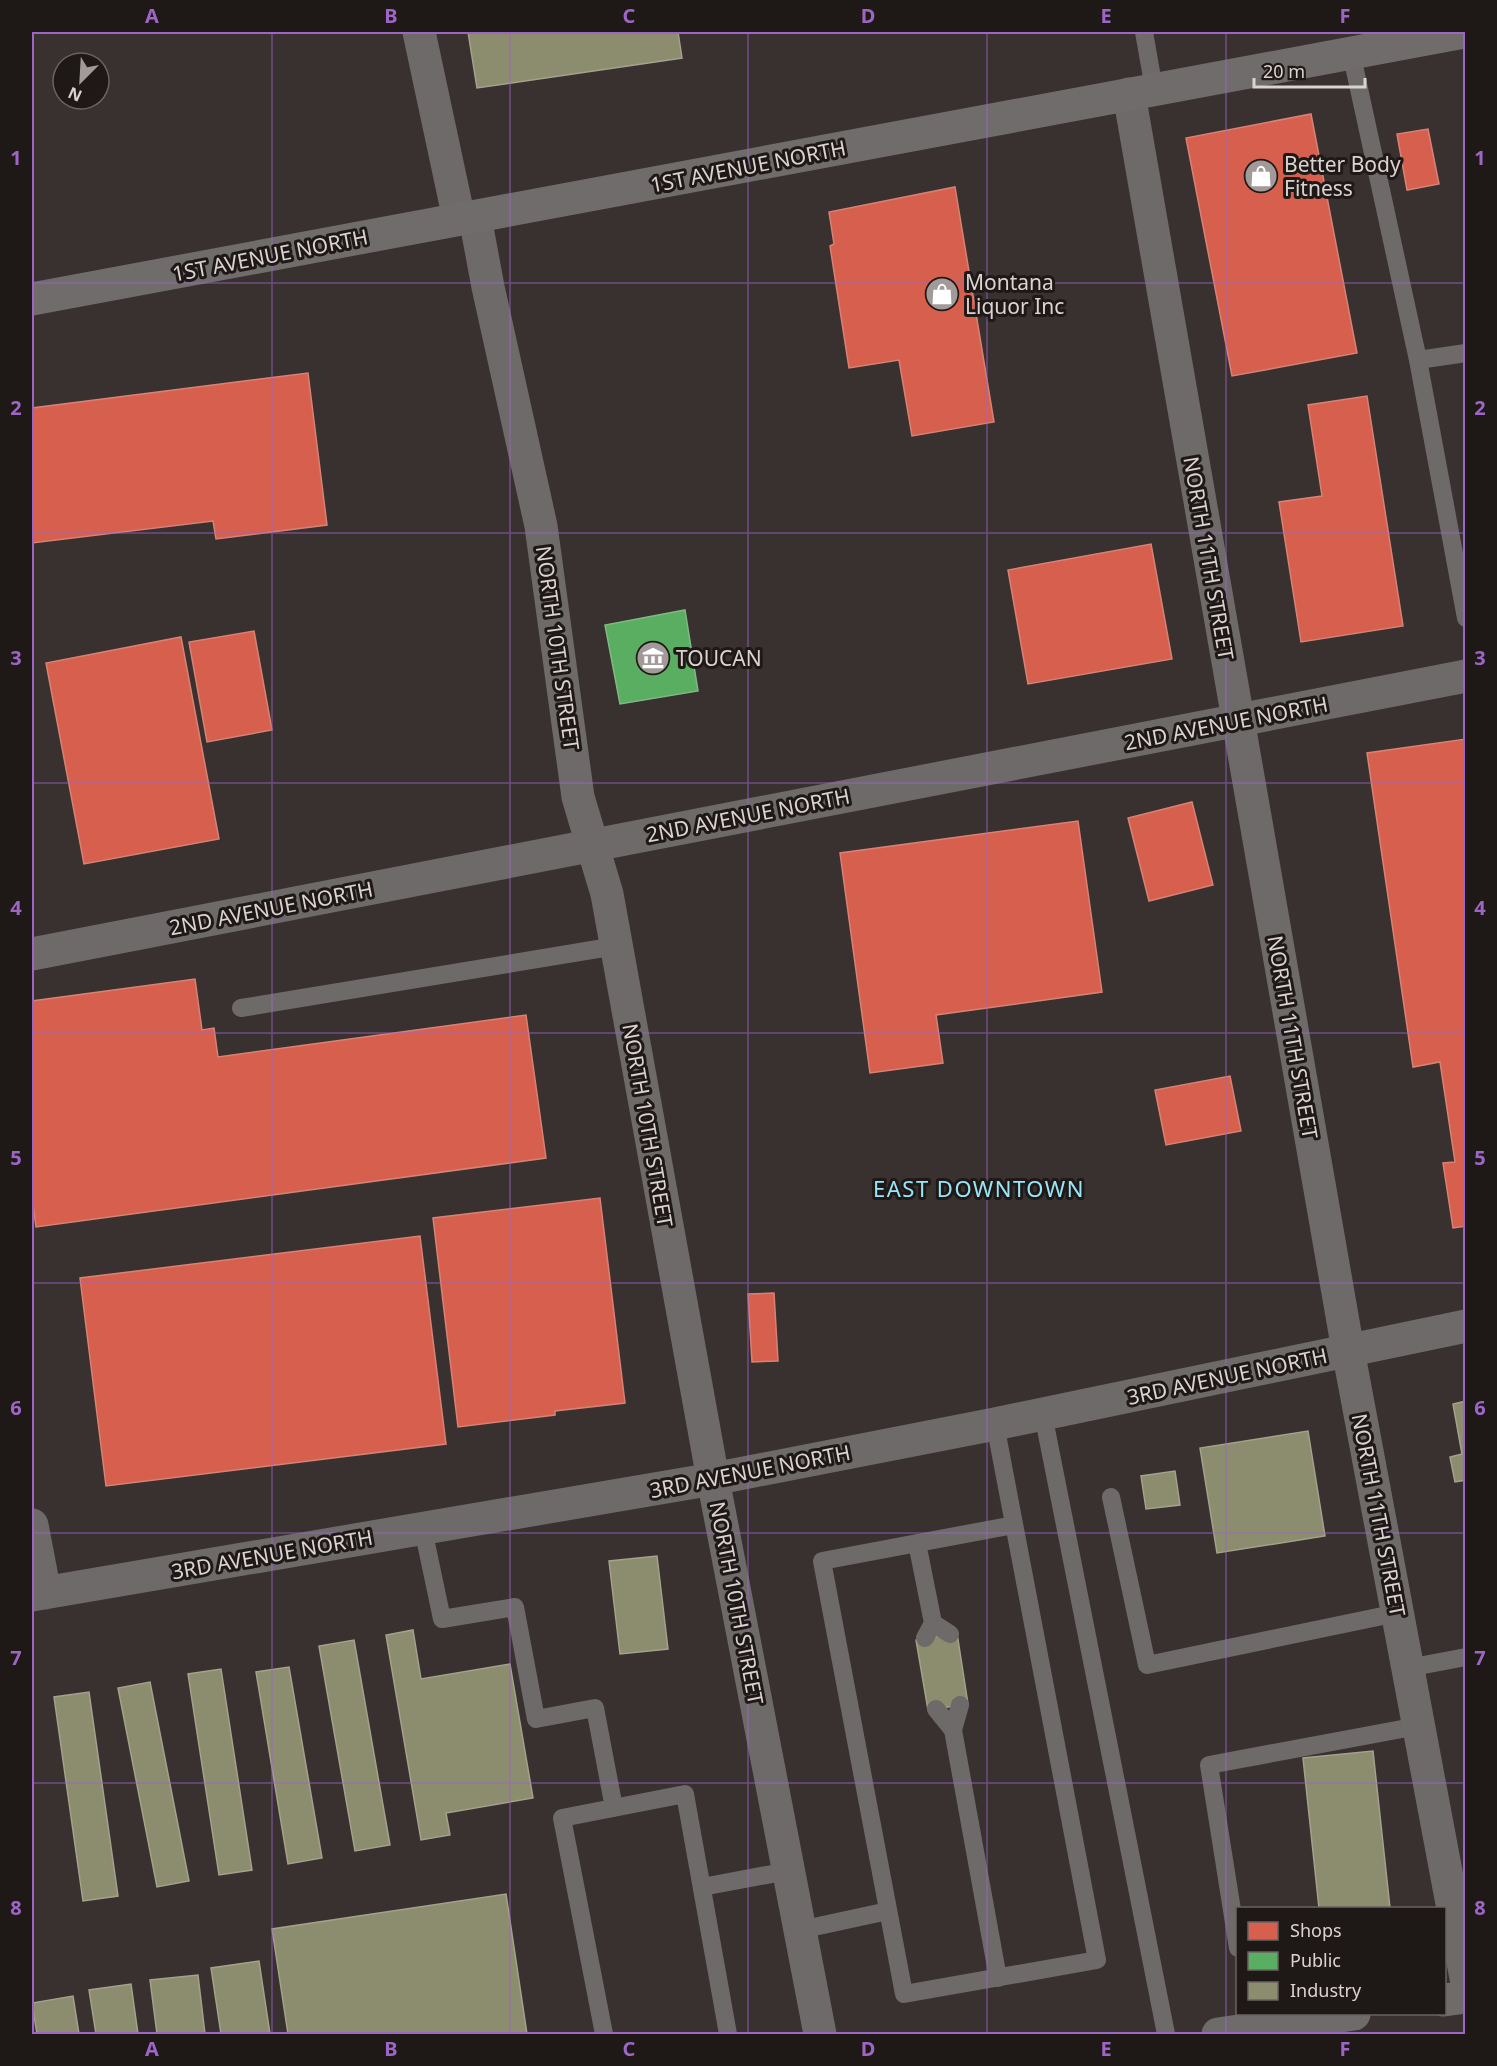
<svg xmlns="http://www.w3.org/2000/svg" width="1497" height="2066" viewBox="0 0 1497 2066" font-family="'Noto Sans',sans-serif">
  <rect width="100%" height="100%" fill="#383130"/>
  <path fill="#d6604d" stroke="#d88275" stroke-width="1.5" d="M1311 114 1357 353 1232 376 1186 138Z
    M1428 129 1439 184 1407 190 1397 134Z
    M955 187 994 422 912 436 899 360 849 368 830 246 834 244 829 212Z
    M308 373 327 525 216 539 213 521 32 543V408Z
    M1367 396 1403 626 1301 642 1279 502 1322 496 1308 405Z
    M1151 544 1172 659 1028 684 1008 570Z
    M254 631 272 730 207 742 189 642Z
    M181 637 219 839 84 864 46 663Z
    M1466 739V1226L1453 1228 1443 1163 1455 1162 1440 1062 1413 1067 1367 753Z
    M1192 802 1213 885 1149 901 1128 818Z
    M1078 821 1102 992 936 1015 943 1063 870 1073 840 853Z
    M195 979 202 1030 214 1028 218 1057 526 1015 546 1158 36 1227 32 1197V1001Z
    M1230 1076 1241 1131 1166 1145 1155 1090Z
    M600 1198 625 1403 555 1411V1415L458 1427 433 1218Z
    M420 1236 446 1444 106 1486 80 1278Z
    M774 1293 778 1361 752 1362 748 1294Z"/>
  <path fill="#5aae61" stroke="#81b983" stroke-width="1.5" d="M685 610 698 691 620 704 605 625Z"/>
  <path fill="#8c8c6e" stroke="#a4a18c" stroke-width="1.5" d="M468 32H678L682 58 477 88Z
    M1466 1401V1480L1455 1482 1450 1457 1462 1454 1453 1404Z
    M1308 1431 1325 1536 1217 1553 1200 1448Z
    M1175 1471 1180 1505 1146 1509 1141 1476Z
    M657 1556 668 1649 620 1654 609 1561Z
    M413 1630 421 1679 510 1664 533 1798 446 1813 450 1835 421 1840 386 1635Z
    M957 1633 968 1704 928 1710 916 1640Z
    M354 1640 390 1845 355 1851 319 1646Z
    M289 1667 322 1858 288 1864 256 1672Z
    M221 1669 252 1870 219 1875 188 1674Z
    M150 1682 189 1881 157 1887 118 1688Z
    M89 1692 118 1896 83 1901 54 1697Z
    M1373 1751 1390 1908H1319L1303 1758Z
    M506 1894 527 2034H288L272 1929Z
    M259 1961 270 2034H221L211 1968Z
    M198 1975 205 2034H157L150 1980Z
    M131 1984 138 2034H96L89 1990Z
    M73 1996 79 2034H37L32 2003Z"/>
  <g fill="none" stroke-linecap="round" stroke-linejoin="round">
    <path stroke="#6e6a6a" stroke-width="18" d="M1144 32 1154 89
      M1351 52 1418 360
      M1466 353 1418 360 1466 618
      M241 1008 616 946
      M1043 1414 1166 2034
      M995 1424 1097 1960 904 1994 822 1561 1014 1525
      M1111 1497 1147 1665 1397 1613
      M423 1529 442 1619 515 1607 536 1719 595 1708 614 1808
      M917 1543 933 1623 925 1638
      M933 1623 950 1634
      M1408 1668 1466 1657
      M936 1709 953 1730 998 1978
      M953 1730 960 1705
      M702 1887 788 1871
      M800 1930 888 1911
      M1238 1948 1209 1765 1418 1726
      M604 2034 562 1818 685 1794 728 2034"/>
    <path stroke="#6e6a6a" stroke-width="33" d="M419 32 459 219
      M1129 94 1348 1350 1466 1978
      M475 217 488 287 541 526 578 797 607 894 713 1479 820 2034
      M32 954 1466 676
      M32 1525 45 1593
      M32 1595 713 1479 995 1424 1466 1326"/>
    <path stroke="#716c6c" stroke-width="33" d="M32 299 1464 32"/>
    <path stroke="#6f6b6a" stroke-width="33" d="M1444 2000 1466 1997
      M1218 2034 1354 2014"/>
  </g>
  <path fill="none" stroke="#9d66c5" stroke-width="1.5" stroke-opacity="0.55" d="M272 32V2034M510 32V2034M748 32V2034M987 32V2034M1226 32V2034M32 283H1466M32 533H1466M32 783H1466M32 1033H1466M32 1283H1466M32 1533H1466M32 1783H1466"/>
  <defs>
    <symbol id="shop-disc" viewBox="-11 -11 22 22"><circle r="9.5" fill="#a29a99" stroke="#1e1917"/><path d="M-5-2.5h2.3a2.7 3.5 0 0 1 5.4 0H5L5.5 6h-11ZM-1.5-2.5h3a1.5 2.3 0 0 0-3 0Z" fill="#fff"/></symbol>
    <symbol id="museum-disc" viewBox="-11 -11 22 22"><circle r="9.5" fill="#a29a99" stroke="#1e1917"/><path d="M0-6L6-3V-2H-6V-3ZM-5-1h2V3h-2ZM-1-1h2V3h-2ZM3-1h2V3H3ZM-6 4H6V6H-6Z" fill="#fff"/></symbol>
  </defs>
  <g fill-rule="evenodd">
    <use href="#shop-disc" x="1242" y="157" width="38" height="38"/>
    <use href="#shop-disc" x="923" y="275" width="38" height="38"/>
    <use href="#museum-disc" x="634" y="639" width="38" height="38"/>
  </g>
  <g text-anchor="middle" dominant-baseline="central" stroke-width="6" stroke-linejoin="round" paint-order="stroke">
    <g font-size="21" fill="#dbd3d1" stroke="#1e1917" text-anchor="start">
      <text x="1284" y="164">Better Body<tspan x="1284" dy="24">Fitness</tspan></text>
      <text x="965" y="282">Montana<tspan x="965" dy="24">Liquor Inc</tspan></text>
      <text x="676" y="658">TOUCAN</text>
    </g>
    <g font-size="21" fill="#dbd3d1" stroke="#1e1917">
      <text transform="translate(748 166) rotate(-11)">1ST AVENUE NORTH</text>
      <text transform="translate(270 255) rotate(-11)">1ST AVENUE NORTH</text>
      <text transform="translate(1209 558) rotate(80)">NORTH 11TH STREET</text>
      <text transform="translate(558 648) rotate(82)">NORTH 10TH STREET</text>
      <text transform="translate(1226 723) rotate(-11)">2ND AVENUE NORTH</text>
      <text transform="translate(748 815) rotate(-11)">2ND AVENUE NORTH</text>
      <text transform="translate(271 908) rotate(-11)">2ND AVENUE NORTH</text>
      <text transform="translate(1293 1037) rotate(80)">NORTH 11TH STREET</text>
      <text transform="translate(648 1125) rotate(80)">NORTH 10TH STREET</text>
      <text transform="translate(1227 1376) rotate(-12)">3RD AVENUE NORTH</text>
      <text transform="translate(750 1471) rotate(-11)">3RD AVENUE NORTH</text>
      <text transform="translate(1379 1515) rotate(79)">NORTH 11TH STREET</text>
      <text transform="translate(272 1554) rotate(-10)">3RD AVENUE NORTH</text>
      <text transform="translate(737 1603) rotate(79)">NORTH 10TH STREET</text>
    </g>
    <g font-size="22" letter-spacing="1.5" fill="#98e5f7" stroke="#1e1917">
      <text x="979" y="1188">EAST DOWNTOWN</text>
    </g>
  </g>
  <rect width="1497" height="2066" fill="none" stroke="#1e1917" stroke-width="66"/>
  <rect x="1236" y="1907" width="210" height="108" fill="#1e1917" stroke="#6a6361" stroke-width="1.5"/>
  <rect x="1248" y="1922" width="30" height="18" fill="#d6604d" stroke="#6a6361" stroke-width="1.5"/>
  <text x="1290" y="1937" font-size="18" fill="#dbd3d1">Shops</text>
  <rect x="1248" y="1952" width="30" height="18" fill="#5aae61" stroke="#6a6361" stroke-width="1.5"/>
  <text x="1290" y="1967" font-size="18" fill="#dbd3d1">Public</text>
  <rect x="1248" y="1982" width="30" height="18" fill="#8c8c6e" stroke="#6a6361" stroke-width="1.5"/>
  <text x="1290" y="1997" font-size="18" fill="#dbd3d1">Industry</text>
  <g transform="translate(81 81) rotate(204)"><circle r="28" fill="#1e1917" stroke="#6a6361" stroke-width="1.5"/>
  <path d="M0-4.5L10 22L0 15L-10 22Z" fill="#a29a99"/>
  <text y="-9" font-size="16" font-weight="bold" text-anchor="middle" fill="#dbd3d1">N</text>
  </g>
  <path d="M1254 78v9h111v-9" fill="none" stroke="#dbd3d1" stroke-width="3"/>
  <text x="1263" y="78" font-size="18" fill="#dbd3d1" stroke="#1e1917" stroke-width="4.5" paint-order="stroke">20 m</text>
  <rect x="33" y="33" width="1431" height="2000" fill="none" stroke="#9d66c5" stroke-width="2"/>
  <g font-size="20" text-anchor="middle" font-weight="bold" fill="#9d66c5">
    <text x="152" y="23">A</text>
    <text x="391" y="23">B</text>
    <text x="629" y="23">C</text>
    <text x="868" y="23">D</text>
    <text x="1106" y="23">E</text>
    <text x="1345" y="23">F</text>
    <text x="16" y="165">1</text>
    <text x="1480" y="165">1</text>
    <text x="16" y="415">2</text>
    <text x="1480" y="415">2</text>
    <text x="16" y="665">3</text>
    <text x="1480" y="665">3</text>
    <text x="16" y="915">4</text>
    <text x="1480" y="915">4</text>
    <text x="16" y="1165">5</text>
    <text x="1480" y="1165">5</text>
    <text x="16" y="1415">6</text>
    <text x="1480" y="1415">6</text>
    <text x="16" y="1665">7</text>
    <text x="1480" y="1665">7</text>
    <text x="16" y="1915">8</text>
    <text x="1480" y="1915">8</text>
    <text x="152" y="2056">A</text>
    <text x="391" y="2056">B</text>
    <text x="629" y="2056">C</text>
    <text x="868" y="2056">D</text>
    <text x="1106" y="2056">E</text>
    <text x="1345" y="2056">F</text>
  </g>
</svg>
